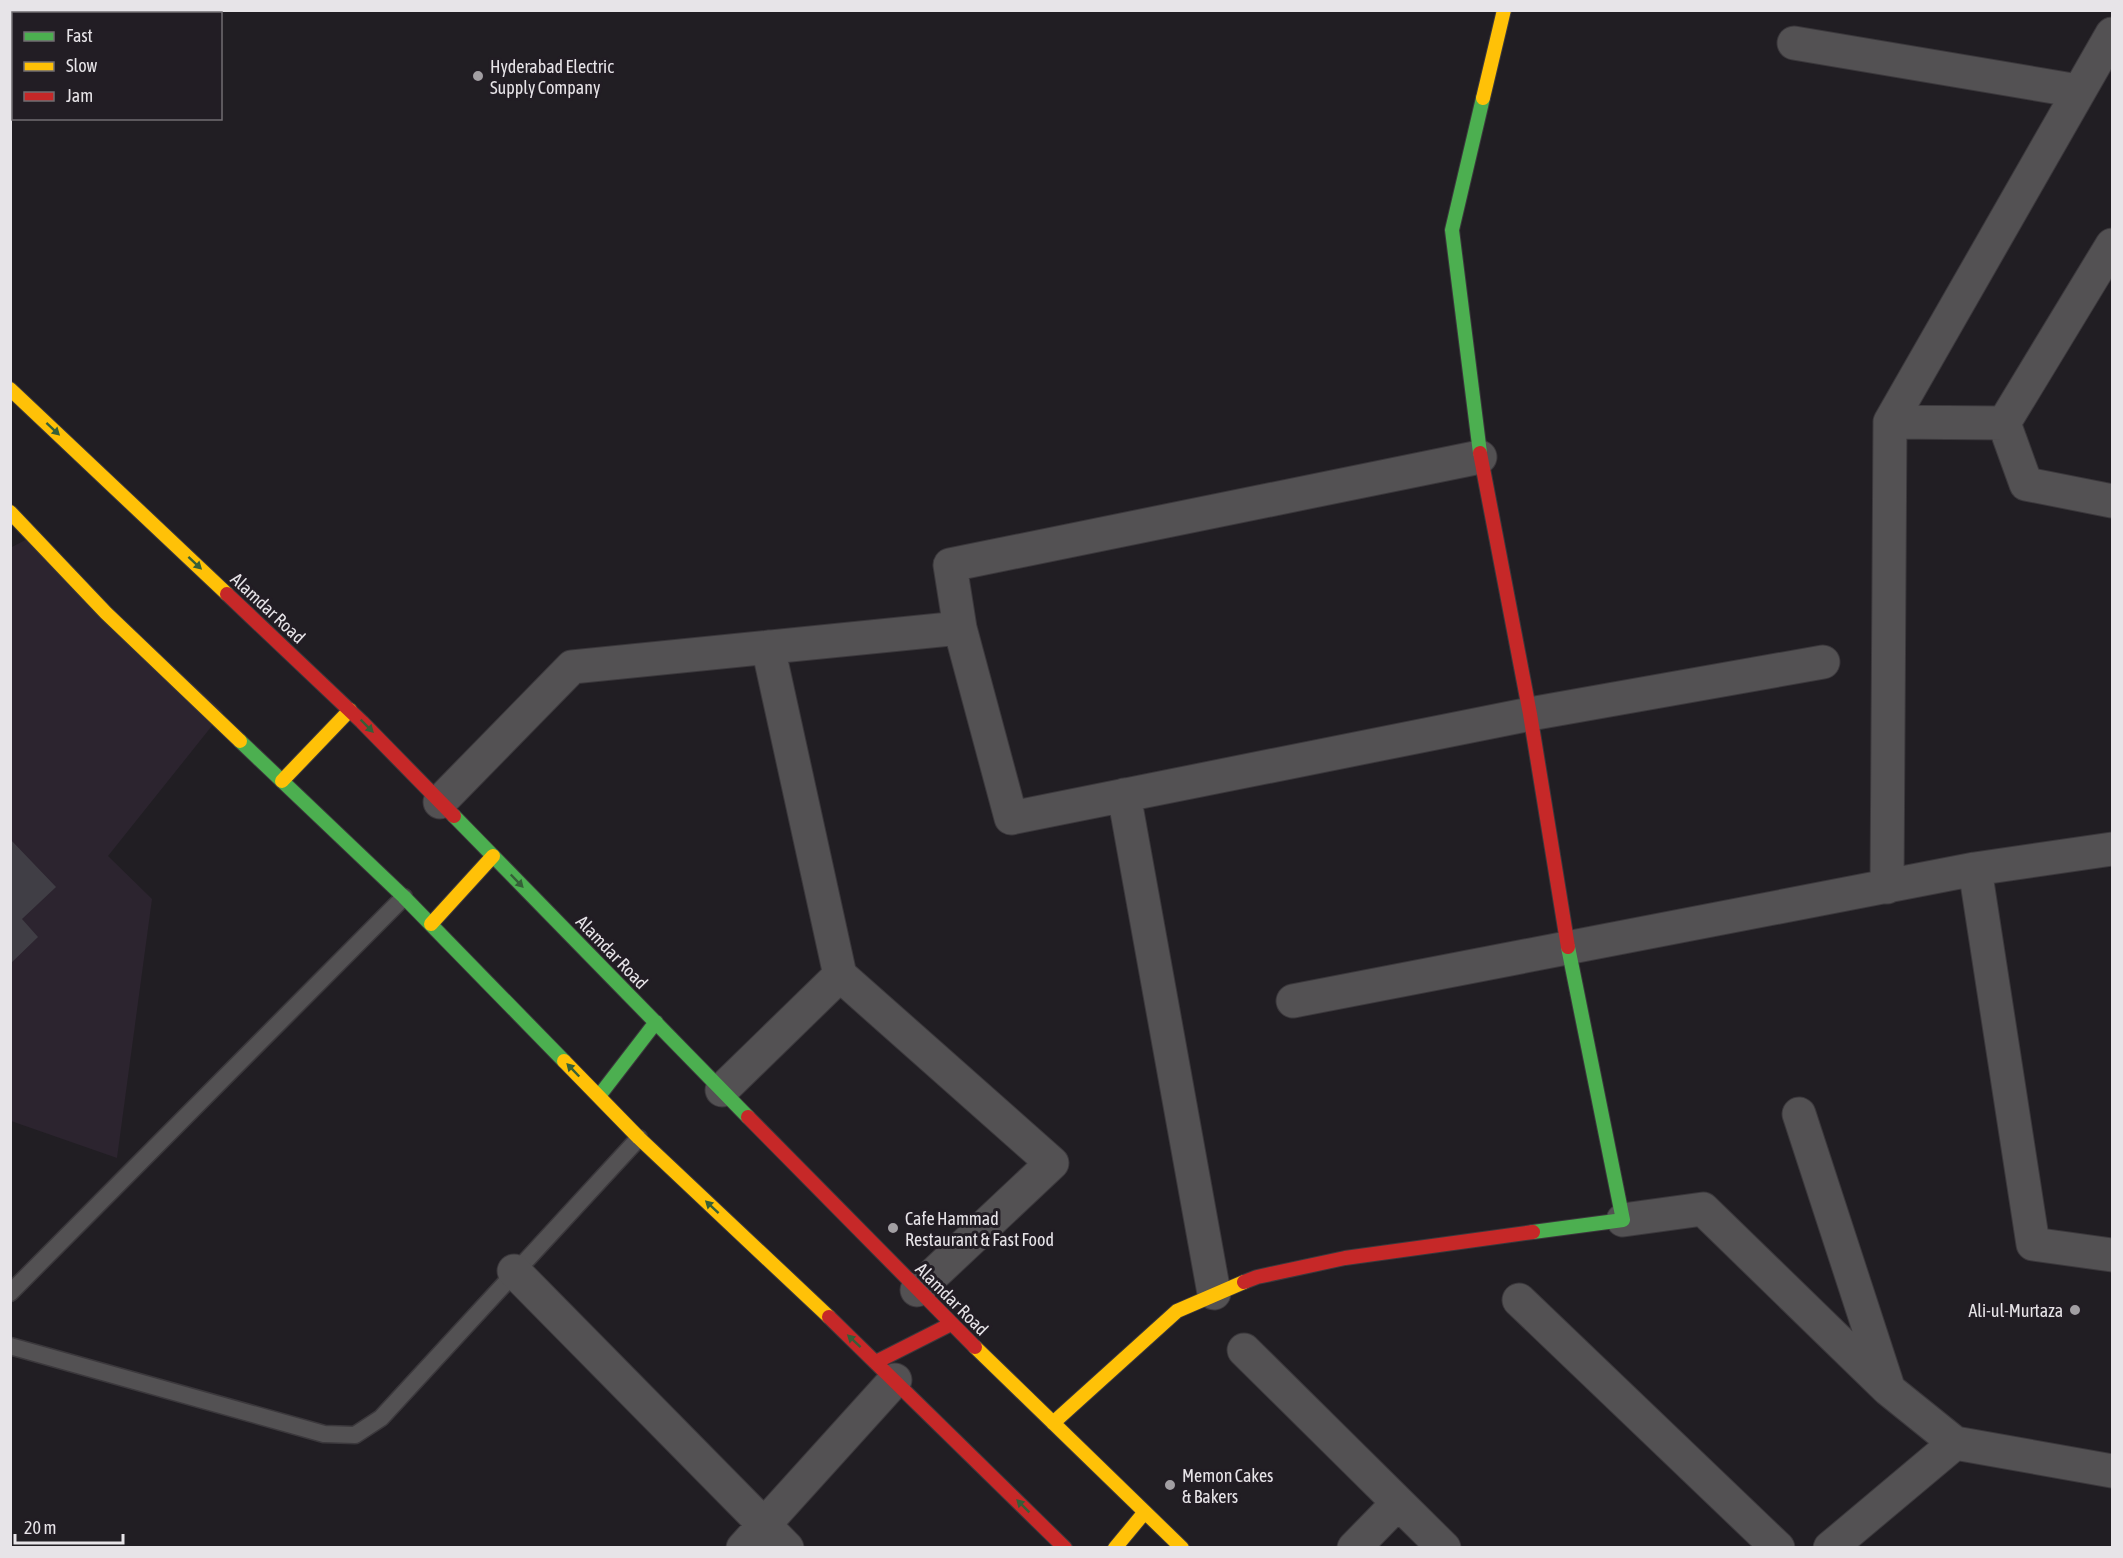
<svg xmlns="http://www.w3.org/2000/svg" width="2123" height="1558" viewBox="0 0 2123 1558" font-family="'Asap Condensed',sans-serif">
  <rect width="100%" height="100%" fill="#211e23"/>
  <path fill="#2c242f" d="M33 536 223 712 108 856 152 899 117 1158 11 1121 10 548Z"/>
  <path fill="#403e45" d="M10 839 56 887 22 919 38 937 10 964Z"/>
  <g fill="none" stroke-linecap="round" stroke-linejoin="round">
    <defs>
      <path id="lane" d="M10 1293 404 897
        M10 1346 324 1434 355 1435 381 1418 639 1138"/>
      <path id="street" d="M1794 43 2078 91
        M2112 245 2004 423 2026 484 2112 501
        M1890 422 2004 423
        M1480 457 950 565 960 628 1011 818 1530 714 1823 662
        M768 647 840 975 1052 1163 917 1290
        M1124 795 1214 1293
        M440 802 572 667 960 628
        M1975 869 2112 849
        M1887 887 1890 422 2112 34
        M1293 1001 1975 869 2033 1244 2112 1255
        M722 1090 840 975
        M1799 1114 1887 1384
        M1623 1220 1703 1209 1888 1389 1955 1443
        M514 1271 787 1548
        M1519 1300 1778 1548
        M1244 1350 1444 1548
        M743 1548 895 1380
        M1354 1548 1398 1503
        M1830 1548 1955 1443 2112 1471"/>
      <path id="fast" d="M1480 453 1452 230 1483 98
        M240 741 404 897 564 1061
        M454 816 748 1117
        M599 1096 656 1022
        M1533 1232 1623 1220 1568 947"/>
      <path id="slow" d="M1483 98 1504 10
        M10 389 227 594
        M10 512 106 613 240 741
        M282 781 350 710
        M431 924 493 856
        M564 1061 639 1138 829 1317
        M975 1347 1182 1548
        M1053 1423 1177 1311 1244 1282
        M1115 1548 1144 1513"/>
      <path id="jam" d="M1480 453 1530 714 1568 947
        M227 594 362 722 454 816
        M748 1117 975 1347
        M1244 1282 1257 1277 1345 1258 1533 1232
        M829 1317 1065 1548
        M876 1362 951 1324"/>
    </defs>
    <use href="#lane" stroke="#3b383c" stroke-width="19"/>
    <use href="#street" stroke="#3b383c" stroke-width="35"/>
    <use href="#fast" stroke="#3b383c" stroke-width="16"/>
    <use href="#slow" stroke="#3b383c" stroke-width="16"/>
    <use href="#jam" stroke="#3b383c" stroke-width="16"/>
    <use href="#lane" stroke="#535153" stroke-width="16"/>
    <use href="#street" stroke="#535153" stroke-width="33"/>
    <use href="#fast" stroke="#4caf50" stroke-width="14"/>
    <use href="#slow" stroke="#ffc107" stroke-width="14"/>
    <use href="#jam" stroke="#c62828" stroke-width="14"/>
  </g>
  <defs><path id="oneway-solid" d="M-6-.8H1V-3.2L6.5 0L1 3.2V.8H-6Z" transform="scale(1.5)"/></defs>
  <g fill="#355f38">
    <use href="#oneway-solid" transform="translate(53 429) rotate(43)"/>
    <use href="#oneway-solid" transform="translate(195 563) rotate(43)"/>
    <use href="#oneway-solid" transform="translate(367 726) rotate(45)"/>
    <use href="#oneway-solid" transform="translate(517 881) rotate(46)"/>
    <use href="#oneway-solid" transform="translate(573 1070) rotate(-134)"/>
    <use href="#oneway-solid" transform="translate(712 1207) rotate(-137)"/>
    <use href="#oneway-solid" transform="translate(854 1341) rotate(-137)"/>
    <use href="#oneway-solid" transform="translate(1023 1506) rotate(-135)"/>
  </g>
  <g fill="#a29fa3" stroke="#221d24" stroke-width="2">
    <circle cx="478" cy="76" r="6"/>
    <circle cx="893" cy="1228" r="6"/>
    <circle cx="2075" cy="1310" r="6"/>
    <circle cx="1170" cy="1485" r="6"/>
  </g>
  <g text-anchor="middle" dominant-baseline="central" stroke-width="6" stroke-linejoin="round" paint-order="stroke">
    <g font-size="18" fill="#e7e4e8" stroke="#221d24" text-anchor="start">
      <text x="490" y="66">Hyderabad Electric<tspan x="490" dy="21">Supply Company</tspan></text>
      <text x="905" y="1218">Cafe Hammad<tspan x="905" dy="21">Restaurant &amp; Fast Food</tspan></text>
      <text x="2063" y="1310" text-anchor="end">Ali-ul-Murtaza</text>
      <text x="1182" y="1475">Memon Cakes<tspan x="1182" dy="21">&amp; Bakers</tspan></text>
    </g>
    <g font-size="18" fill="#e7e4e8" stroke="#221d24">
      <text transform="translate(268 608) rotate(43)">Alamdar Road</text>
      <text transform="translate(612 952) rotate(46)">Alamdar Road</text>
      <text transform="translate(952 1299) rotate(45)">Alamdar Road</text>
    </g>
  </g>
  <rect width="2123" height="1558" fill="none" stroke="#e7e4e8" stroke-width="24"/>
  <rect x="12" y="12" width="210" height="108" fill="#221d24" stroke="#716d72" stroke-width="1.5"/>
  <rect x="24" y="32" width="30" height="9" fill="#4caf50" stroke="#716d72" stroke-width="1.5"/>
  <text x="66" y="42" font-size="18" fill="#e7e4e8">Fast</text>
  <rect x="24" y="62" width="30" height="9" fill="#ffc107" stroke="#716d72" stroke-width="1.5"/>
  <text x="66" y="72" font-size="18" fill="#e7e4e8">Slow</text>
  <rect x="24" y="92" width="30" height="9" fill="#c62828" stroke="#716d72" stroke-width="1.5"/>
  <text x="66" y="102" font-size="18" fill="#e7e4e8">Jam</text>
  <path d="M15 1534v9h108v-9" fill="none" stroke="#e7e4e8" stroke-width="3"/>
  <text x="24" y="1534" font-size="18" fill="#e7e4e8" stroke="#221d24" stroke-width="4.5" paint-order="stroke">20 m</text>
</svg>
